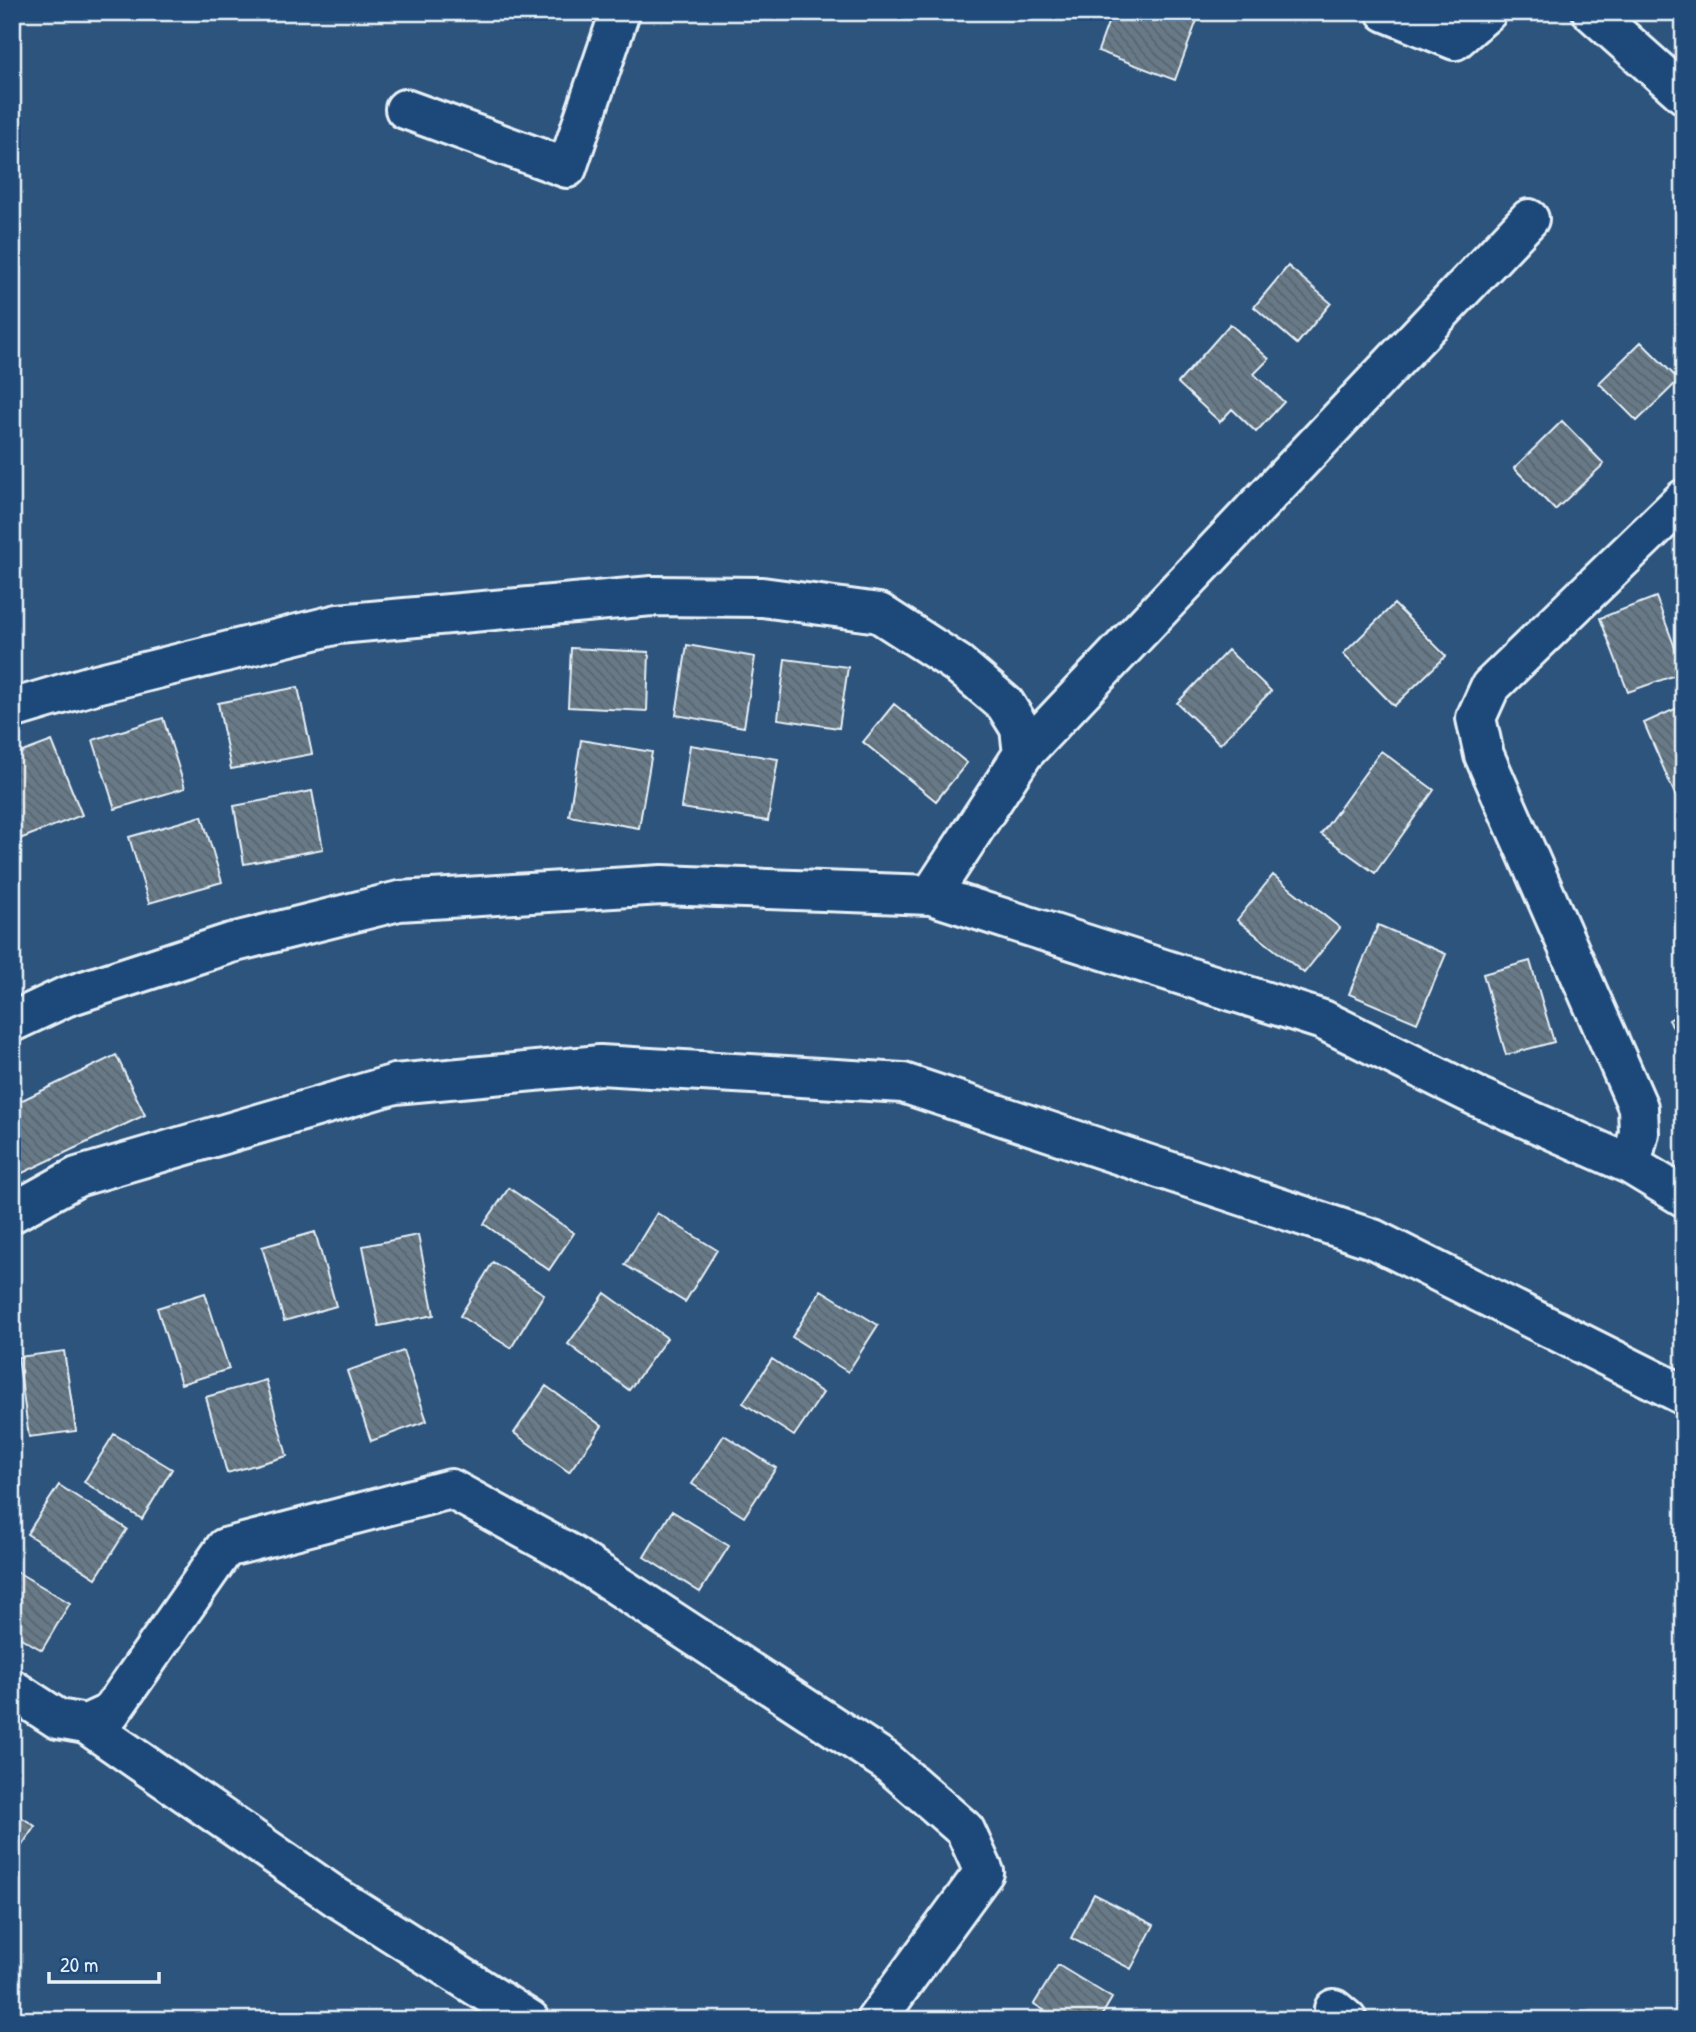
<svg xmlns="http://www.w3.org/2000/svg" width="1696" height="2032" viewBox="0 0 1696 2032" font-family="'Patrick Hand',sans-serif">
  <defs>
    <pattern id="building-back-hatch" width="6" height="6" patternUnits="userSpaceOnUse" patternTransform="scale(1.75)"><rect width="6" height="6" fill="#677a88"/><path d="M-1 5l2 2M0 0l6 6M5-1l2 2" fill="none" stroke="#58646c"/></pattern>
  </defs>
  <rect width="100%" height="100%" fill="#2d547d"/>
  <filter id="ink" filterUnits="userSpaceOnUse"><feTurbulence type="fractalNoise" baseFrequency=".0143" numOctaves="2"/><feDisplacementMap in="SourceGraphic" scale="14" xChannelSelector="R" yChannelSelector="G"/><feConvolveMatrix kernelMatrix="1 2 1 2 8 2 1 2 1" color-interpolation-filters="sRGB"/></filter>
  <g filter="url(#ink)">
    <path fill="url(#building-back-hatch)" stroke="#e8f1f8" stroke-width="2" d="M1112 12H1200L1175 80 1098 51Z
      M1288 266 1331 303 1297 344 1254 307Z
      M1230 324 1269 359 1254 374 1284 402 1256 432 1232 409 1220 422 1178 383Z
      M1641 342 1679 380 1637 421 1599 383Z
      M1562 421 1604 464 1555 510 1514 468Z
      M1656 597 1684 672 1628 692 1600 618Z
      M1394 604 1446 656 1394 706 1343 654Z
      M687 645 755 657 744 727 676 715Z
      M571 648 649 652 647 711 568 707Z
      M1228 650 1271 691 1220 744 1177 703Z
      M785 659 848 667 839 728 778 719Z
      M298 687 312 754 231 769 218 703Z
      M894 704 967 763 936 801 863 742Z
      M1684 705V793L1676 797 1644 723Z
      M163 718 185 788 115 809 93 740Z
      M581 740 652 752 639 828 569 816Z
      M52 741 82 815 12 842V756Z
      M690 745 778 759 768 821 681 808Z
      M1381 751 1434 790 1375 873 1321 834Z
      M312 791 323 849 244 864 234 806Z
      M202 816 222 882 149 903 129 837Z
      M1273 875 1340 928 1304 973 1237 920Z
      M1378 925 1446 954 1417 1023 1349 994Z
      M1530 961 1554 1042 1506 1055 1483 974Z
      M1684 1011V1045L1669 1020Z
      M116 1055 145 1115 12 1178V1105Z
      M509 1188 574 1233 549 1270 484 1224Z
      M657 1213 717 1250 685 1302 625 1265Z
      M315 1232 336 1306 284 1321 262 1247Z
      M418 1235 434 1315 379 1326 363 1246Z
      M493 1262 544 1294 511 1348 460 1316Z
      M821 1290 878 1325 848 1372 792 1337Z
      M205 1293 229 1369 181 1384 157 1308Z
      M605 1293 667 1338 629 1390 568 1344Z
      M64 1351 76 1431 29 1437 18 1357Z
      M403 1351 427 1421 371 1441 347 1371Z
      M772 1359 823 1393 794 1436 743 1403Z
      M266 1380 287 1456 227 1473 206 1397Z
      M546 1386 602 1426 569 1472 514 1433Z
      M114 1434 172 1469 142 1519 84 1482Z
      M724 1435 776 1468 744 1517 692 1484Z
      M59 1485 127 1529 96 1578 27 1534Z
      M672 1511 729 1546 700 1592 644 1557Z
      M12 1569 70 1603 42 1650 12 1633Z
      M12 1811 35 1826 12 1860Z
      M1094 1894 1154 1925 1131 1969 1071 1938Z
      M1058 1965 1112 1998 1099 2020H1060L1034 2004Z"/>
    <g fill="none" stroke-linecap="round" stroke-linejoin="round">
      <defs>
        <path id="minor" d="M1386 12 1455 40 1487 12
          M1592 12 1684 94
          M405 109 567 168 620 12
          M12 709 92 685 338 624 652 596 762 597 879 613 958 664 1005 704 1020 728 1023 754 931 895
          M1023 754 1529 219
          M12 1022 65 997 231 943 399 901 662 885 931 895 1323 1020 1478 1097 1631 1165 1684 1197
          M1631 1165 1639 1133 1638 1107 1484 755 1476 718 1490 687 1684 499
          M12 1213 77 1177 395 1084 600 1065 903 1083 1373 1239 1684 1395
          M12 1689 58 1719 86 1724 110 1713 225 1548 451 1489 568 1553 886 1761 965 1830 984 1872 876 2020
          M86 1724 336 1897 530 2020
          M1334 2009 1347 2020"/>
      </defs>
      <use href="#minor" stroke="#e8f1f8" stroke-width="44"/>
      <use href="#minor" stroke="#1f4a7a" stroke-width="38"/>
    </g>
  </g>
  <rect width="1696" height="2032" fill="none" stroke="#1f4a7a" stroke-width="42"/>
  <rect x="21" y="21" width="1654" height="1990" fill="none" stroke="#e8f1f8" stroke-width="2.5" filter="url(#ink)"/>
  <path d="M49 1972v10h110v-10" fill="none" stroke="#e8f1f8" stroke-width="3.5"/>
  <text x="60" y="1972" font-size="21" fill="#e8f1f8" stroke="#1f4a7a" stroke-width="5" paint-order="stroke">20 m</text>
</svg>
